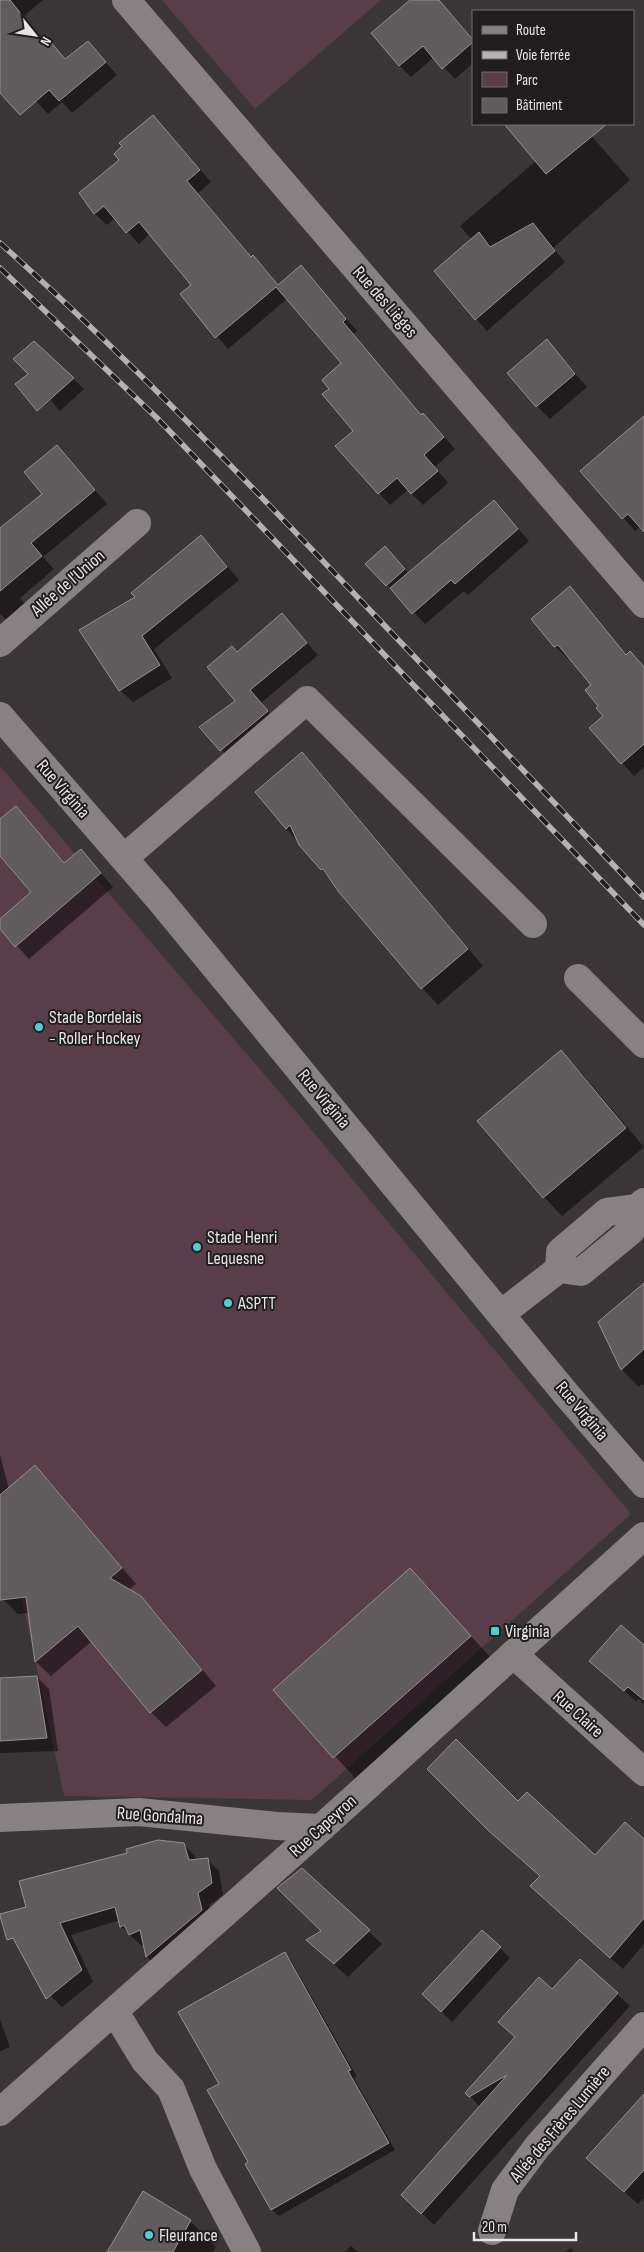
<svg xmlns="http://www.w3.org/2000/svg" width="644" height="2252" viewBox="0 0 644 2252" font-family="'Sofia Sans Condensed',sans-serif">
  <rect width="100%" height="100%" fill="#3a3537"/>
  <path fill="#593d49" d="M162 0H381L255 109Z
    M0 766 294 1109 631 1514 312 1800 64 1796 0 1497Z"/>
  <path fill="#0007" d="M0 0H43L24 16 46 44 66 60 88 43 117 75 72 113 62 102 48 114 0 61Z
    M412 0H439L473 40V63L455 79 434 57 411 77 399 65Z
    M505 124H581L630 180 553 248 565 262 487 331 435 271 472 240 460 226 536 161Z
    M164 128 211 182 198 193 252 258 265 268 279 286 301 267 357 331 353 334 422 416 423 415 435 426 455 449 435 467 448 483 423 505 408 490 390 505 379 493 355 431 331 389 343 364 288 298 228 349 182 295 193 285 150 233 139 244 115 218 107 225 95 214 81 193Z
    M546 341 587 387 550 419 537 406Z
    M34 342 84 389 60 411 15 359Z
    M644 432V530L641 526 635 531 582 471Z
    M57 446 107 504 43 557 54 569 20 598 34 616 17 630 0 614V530L44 494Z
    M494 502 529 541 468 595 464 591 425 624 367 564 391 554 409 574Z
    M201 536 239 580 154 649 172 678 133 702 120 690 137 597Z
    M570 588 627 656 644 667V767L634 776 591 728 605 716 593 685 570 657 568 659 555 646 533 620Z
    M282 615 318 655 261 703 278 723 233 762 201 727 237 701 238 653Z
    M302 754 318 770 483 966 438 1005 422 988 286 828Z
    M15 807 65 864 81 851 113 887 29 959 0 927V920L32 892 0 854V820Z
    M560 1052 579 1070 644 1147 562 1216 544 1197Z
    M644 1285V1385L642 1384 639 1387 622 1370 600 1322Z
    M0 1455 9 1489 35 1467 50 1482 136 1584 128 1590 140 1597 155 1612 216 1686 166 1727 151 1712 92 1641 51 1676 36 1662 29 1613 18 1614 3 1599 0 1588Z
    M410 1570 492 1659 356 1779 274 1690Z
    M644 1647V1704L639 1699 636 1701 602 1672Z
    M37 1677 49 1689 58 1751 0 1753V1679Z
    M518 1803 595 1856 644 1840V1944L623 1969 543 1898 541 1876Z
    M183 1844 195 1856 196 1860 207 1859 219 1871 223 1895 209 1905 213 1922 159 1968 147 1957 145 1945 142 1946 133 1938 121 1926 120 1920 71 1935 93 1982 62 2007 50 1995 20 1882Z
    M302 1870 382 1944 348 1977 321 1953 323 1932Z
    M500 1948 510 1958 452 2022 435 2005Z
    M284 1953 291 1960 357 2077 354 2078 395 2150 279 2216 272 2210 246 2164 249 2162 221 2084Z
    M552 1991 617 1994 630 2006 434 2225 416 2208 480 2107 470 2096Z
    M0 2020 10 2047 0 2051Z
    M644 2101V2198L638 2204 601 2171Z
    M190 2221 216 2247 213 2252H108Z
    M351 2246 358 2252H345Z
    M570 2248 574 2252H566Z"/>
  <path fill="#605b5d" stroke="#979193" d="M0 0H10L45 44 49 40 65 59 88 41 106 62 59 101 49 90 20 115 0 93Z
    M410 0H439L473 40V42L442 69 423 46 399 66 371 33Z
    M153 115 200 170 187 181 251 257 253 255 278 285 301 265 346 319 343 322 421 415 423 413 444 437 424 455 438 471 411 494 397 478 378 494 335 446 353 431 322 394 329 389 322 380 341 363 276 287 215 338 180 294 191 285 139 222 126 233 104 206 94 214 79 193 119 160 114 154 122 146 119 143Z
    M504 124H607L546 174Z
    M533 223 555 251 475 320 434 271 479 232 490 247Z
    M547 339 575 374 536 407 507 373Z
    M34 341 74 378 37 411 15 384 28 374 13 359Z
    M644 416V532L628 514 622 519 580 471Z
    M57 445 95 490 31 543 42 556 0 591V528L42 494 24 472Z
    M494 500 518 529 455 584 451 580 412 614 390 588Z
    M201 535 227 567 142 636 160 665 119 691 79 630 135 597 131 593Z
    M385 546 405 569 386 586 365 564Z
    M570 586 626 655 630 651 644 667V744L621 764 589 728 603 716 596 708 598 706 585 690 591 685 558 645 554 647 531 619Z
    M282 613 307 643 250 690 268 711 220 751 199 727 235 701 207 667 232 646 237 652Z
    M302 752 468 949 421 989 338 891 323 869 321 870 299 845 290 825 286 829 255 792Z
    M16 806 64 863 81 849 101 873 15 947 0 929V919L31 892 0 856V819Z
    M561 1050 626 1128 543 1198 477 1121Z
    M644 1283V1349L621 1370 598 1322Z
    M35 1465 122 1568 110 1578 141 1596 202 1670 150 1713 78 1626 35 1662 26 1597 0 1600V1495Z
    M410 1568 471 1636 333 1758 273 1690Z
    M621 1625 644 1645V1700L628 1687 624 1691 589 1661Z
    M37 1676 47 1738 0 1741V1678Z
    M456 1739 518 1801 527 1792 595 1855 625 1822 644 1839V1918L610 1958 530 1886 540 1876 490 1832 427 1769Z
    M158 1840 184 1843 189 1860 208 1858 212 1883 198 1893 202 1910 146 1957 140 1930 129 1935 124 1925 120 1927 115 1907 60 1923 82 1970 46 1999 13 1938 7 1940 0 1916V1914L26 1907 19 1881 127 1853 126 1849Z
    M302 1868 370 1930 334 1964 306 1940 321 1931 277 1888Z
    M482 1930 501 1947 441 2012 422 1994Z
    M285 1952 351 2070 348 2071 389 2143 271 2210 245 2164 248 2162 207 2090 219 2084 178 2012Z
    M580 1959 618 1993 421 2214 401 2195 507 2075 469 2097 465 2093 515 2037 498 2022 539 1977 552 1989Z
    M644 2094V2170L624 2192 586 2158Z
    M143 2191 191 2220 173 2252H107Z"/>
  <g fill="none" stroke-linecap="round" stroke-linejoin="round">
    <path stroke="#878183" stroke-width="28" d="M126 0 644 604
      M0 643 137 523
      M0 716 160 900 566 1394 644 1484
      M124 858 307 700 533 924
      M578 978 644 1044
      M559 1269 581 1272 631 1231 637 1208 644 1202
      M501 1314 559 1269 560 1252 607 1212 637 1208
      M513 1654 644 1772
      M0 1818 139 1812 277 1826 321 1828
      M115 2012 145 2061 171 2089 203 2169 247 2252
      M492 2231 505 2190 537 2147 644 2026"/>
    <path stroke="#878183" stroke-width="28" d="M0 2112 321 1828 644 1536"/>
    <defs>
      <path id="rail" d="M0 243C127 357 246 480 364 604 457 701 551 799 644 897
        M0 268 156 417 644 925"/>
    </defs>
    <use href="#rail" stroke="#b5b1b2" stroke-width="5.5"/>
    <use href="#rail" stroke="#201d1e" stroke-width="4" stroke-dasharray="11" stroke-linecap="butt"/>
  </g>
  <g fill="#51ccd2" stroke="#201d1e" stroke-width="2">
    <circle cx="39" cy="1027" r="5"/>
    <circle cx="197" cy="1247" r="5"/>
    <circle cx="228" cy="1303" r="5"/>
    <rect x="490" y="1626" width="10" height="10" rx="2.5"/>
    <circle cx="149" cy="2235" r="5"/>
  </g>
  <g text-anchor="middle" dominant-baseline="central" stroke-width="4" stroke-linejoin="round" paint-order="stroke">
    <g font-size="18" fill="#e8e5e6" stroke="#201d1e">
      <text transform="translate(385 302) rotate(49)">Rue des Lièges</text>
      <text transform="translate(68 583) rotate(-41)">Allée de l'Union</text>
      <text transform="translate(63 789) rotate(49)">Rue Virginia</text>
      <text transform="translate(324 1099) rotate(50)">Rue Virginia</text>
      <text transform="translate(582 1411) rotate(50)">Rue Virginia</text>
      <text transform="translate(578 1714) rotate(42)">Rue Claire</text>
      <text transform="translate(160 1816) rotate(4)">Rue Gondalma</text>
      <text transform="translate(323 1826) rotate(-42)">Rue Capeyron</text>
      <text transform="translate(560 2124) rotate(-50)">Allée des Frères Lumière</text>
    </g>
    <g font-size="18" fill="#e8e5e6" stroke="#201d1e" text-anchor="start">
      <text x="49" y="1017">Stade Bordelais<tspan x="49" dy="21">- Roller Hockey</tspan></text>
      <text x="207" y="1237">Stade Henri<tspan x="207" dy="21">Lequesne</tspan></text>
      <text x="238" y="1303">ASPTT</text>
      <text x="505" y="1631">Virginia</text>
      <text x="159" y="2235">Fleurance</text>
    </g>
  </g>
  <rect x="472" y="10" width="162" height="115" fill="#201d1e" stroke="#706d6e"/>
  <rect x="482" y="26" width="25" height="8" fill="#878183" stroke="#706d6e"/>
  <text x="516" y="35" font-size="15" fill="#e8e5e6">Route</text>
  <rect x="482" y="51" width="25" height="8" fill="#b5b1b2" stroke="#706d6e"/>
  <text x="516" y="60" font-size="15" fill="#e8e5e6">Voie ferrée</text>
  <rect x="482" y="72" width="25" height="15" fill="#593d49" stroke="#706d6e"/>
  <text x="516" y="85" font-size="15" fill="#e8e5e6">Parc</text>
  <rect x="482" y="98" width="25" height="15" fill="#605b5d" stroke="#706d6e"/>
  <text x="516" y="110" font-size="15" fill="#e8e5e6">Bâtiment</text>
  <g transform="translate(35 35) rotate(120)" stroke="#201d1e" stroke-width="4" paint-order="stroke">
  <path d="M0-4L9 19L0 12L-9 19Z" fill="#e8e5e6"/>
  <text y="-8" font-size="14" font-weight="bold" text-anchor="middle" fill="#e8e5e6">N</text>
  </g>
  <path d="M474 2232v8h102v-8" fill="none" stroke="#e8e5e6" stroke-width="2.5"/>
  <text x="482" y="2232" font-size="15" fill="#e8e5e6" stroke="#201d1e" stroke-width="4" paint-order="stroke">20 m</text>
</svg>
